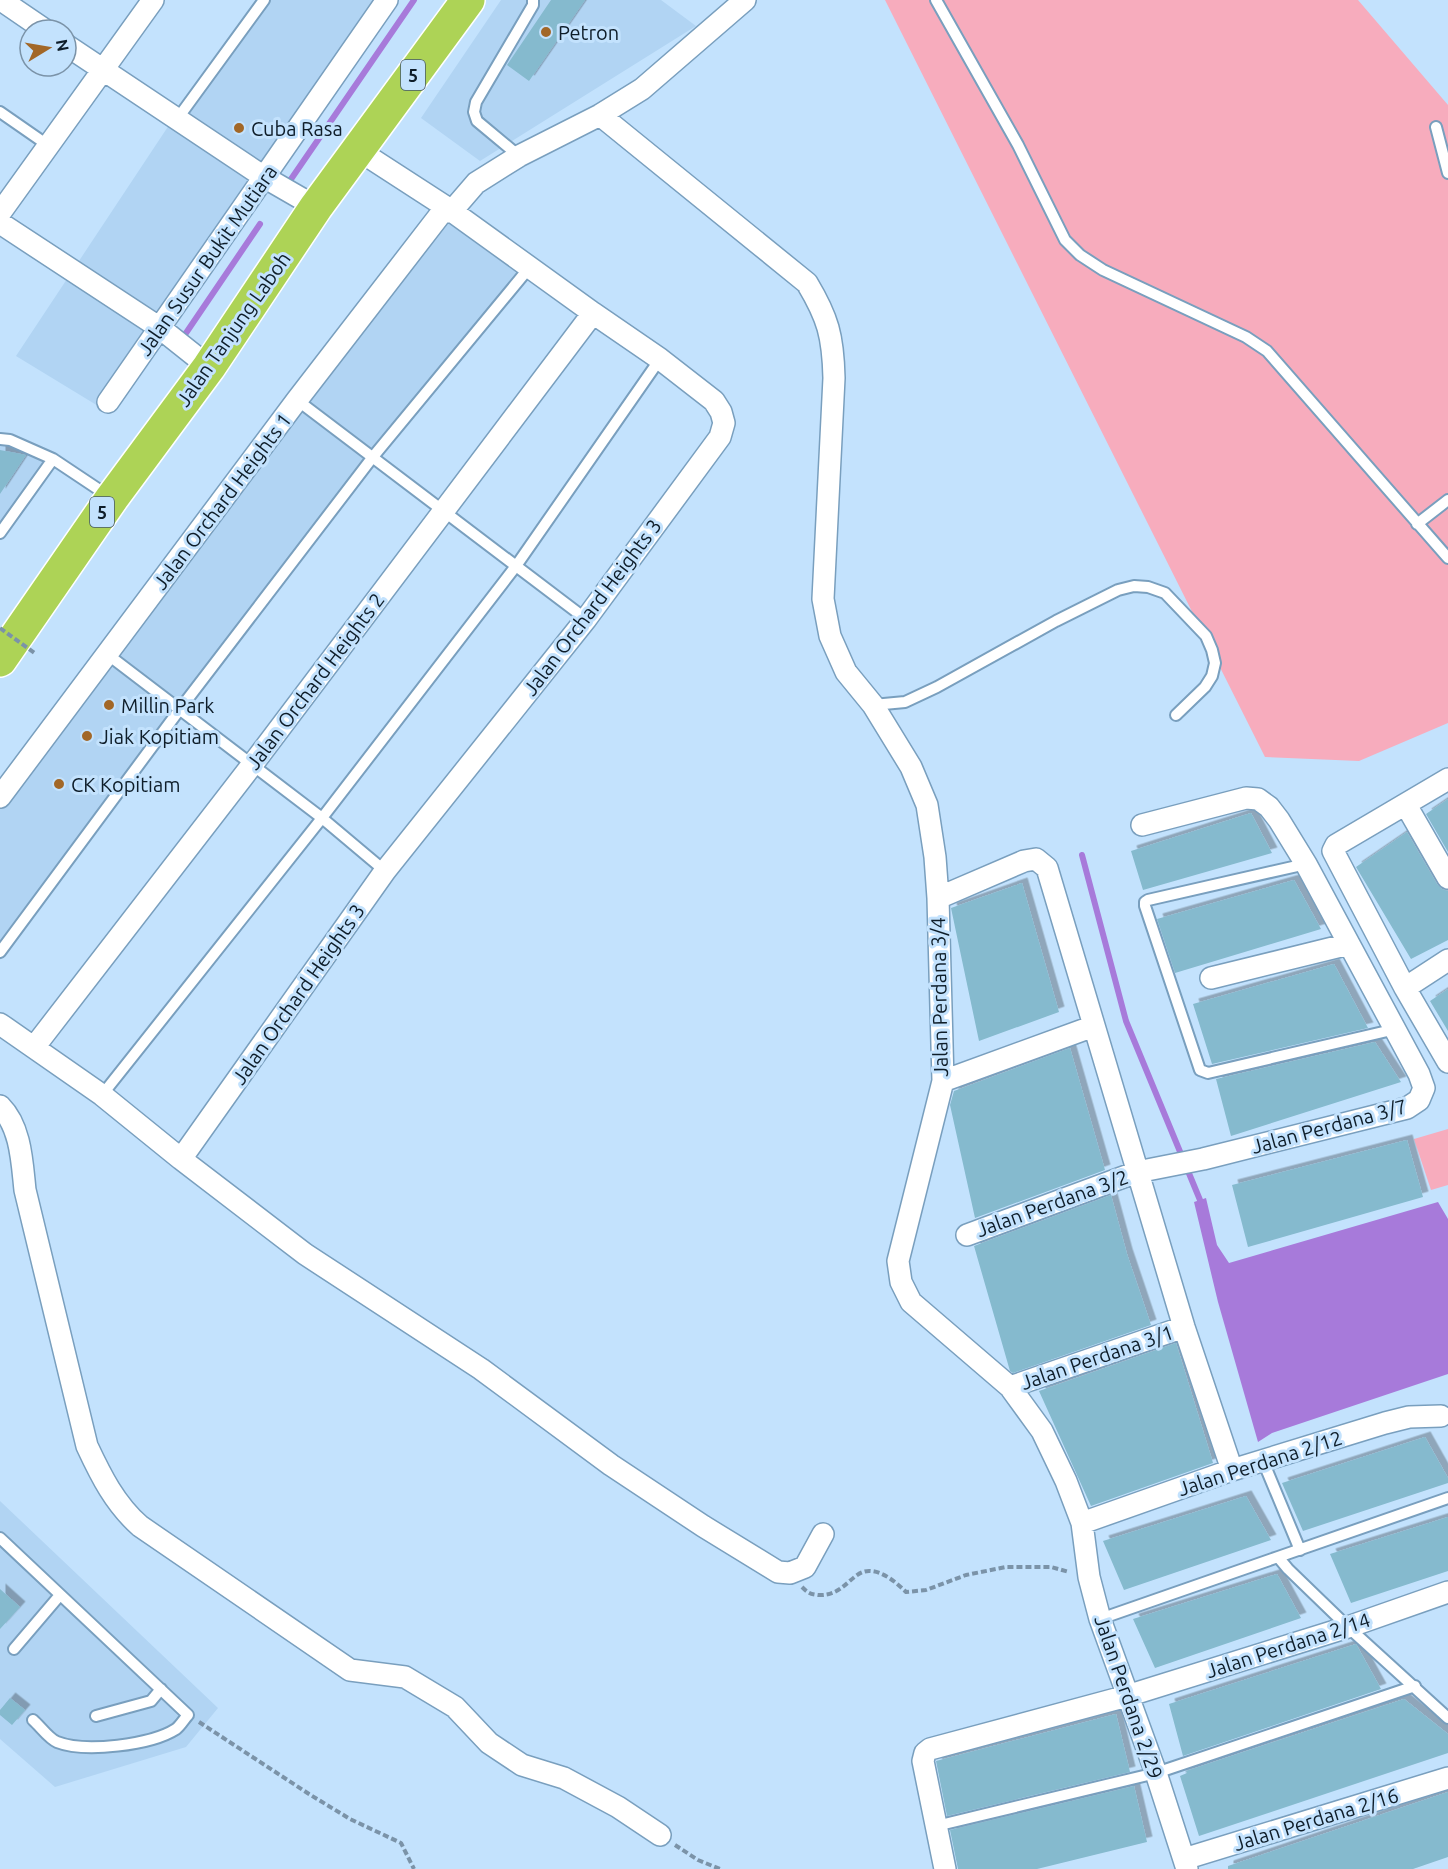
<svg xmlns="http://www.w3.org/2000/svg" width="1448" height="1869" viewBox="0 0 1448 1869" font-family="Ubuntu,sans-serif">
  <defs>
    <filter id="shadow"><feDropShadow dx="5.5" dy="-5.5" stdDeviation="0" flood-color="#0004"/></filter>
  </defs>
  <rect width="100%" height="100%" fill="#c3e2fd"/>
  <path fill="#b1d4f3" d="M258 0H396L108 412 16 356 179 110Z
    M501 0H661L696 26 480 161 421 118Z
    M444 197 536 265 369 469 155 749 0 960V785Z
    M0 435 59 457 0 539Z
    M0 1501 218 1708 186 1747 55 1787 0 1739Z"/>
  <path fill="#f7acbd" d="M885 0H1358L1448 105V723L1359 761 1265 757Z
    M1448 1129V1185L1431 1190 1414 1139Z"/>
  <path fill="#a77ada" d="M1206 1198 1217 1245 1229 1263 1438 1202 1448 1219V1374L1272 1433 1258 1442 1218 1302 1194 1202Z"/>
  <g fill="none" stroke-linecap="round" stroke-linejoin="round">
    <path stroke="#a77ada" stroke-width="6" d="M287 185 414 0
      M186 333 260 224
      M1082 855 1126 1021 1200 1200"/>
  </g>
  <path fill="#85bace" filter="url(#shadow)" d="M551 0H585L529 81 507 65Z
    M0 450 26 455 0 494Z
    M1448 799V852L1426 814Z
    M1251 813 1272 853 1143 890 1131 851Z
    M1407 832 1437 884 1442 889 1448 891V940L1411 959 1356 867Z
    M1294 880 1321 929 1175 973 1157 919Z
    M1022 883 1059 1012 979 1041 951 908Z
    M1334 964 1368 1028 1212 1064 1193 1004Z
    M1448 989V1031L1430 1001Z
    M1375 1042 1401 1082 1231 1136 1216 1079Z
    M1070 1048 1105 1170 975 1218 950 1105 954 1091Z
    M1407 1140 1423 1197 1248 1247 1232 1185Z
    M1111 1195 1127 1254 1151 1325 1013 1373 1010 1371 974 1246Z
    M1176 1343 1213 1463 1091 1506 1039 1391Z
    M1425 1437 1448 1478V1483L1303 1531 1282 1483Z
    M1246 1496 1271 1540 1124 1590 1103 1541Z
    M1448 1517V1571L1351 1603 1330 1554Z
    M1277 1574 1301 1618 1155 1668 1133 1619Z
    M0 1589 20 1607 0 1629Z
    M1356 1644 1381 1689 1183 1756 1169 1704Z
    M10 1698 25 1710 12 1725 0 1715V1710Z
    M1404 1699 1448 1734V1753L1199 1836 1180 1776 1187 1773 1186 1771Z
    M1116 1714 1130 1772 947 1816 936 1761Z
    M1134 1786 1147 1842 1037 1869H958L950 1830Z
    M1448 1792V1857L1413 1869H1228V1866Z"/>
  <g fill="none" stroke-linecap="round" stroke-linejoin="round">
    <defs>
      <path id="lane" d="M936 0 1018 145 1065 240 1080 255 1103 270 1246 337 1267 351 1448 558
        M0 112 49 146
        M178 118 264 0
        M1436 127 1448 173
        M519 156 477 121 474 112 476 102 533 5V0
        M297 400 586 619
        M0 439 10 440 53 459
        M1417 524 1448 500
        M0 533 53 459 110 497
        M107 654 322 818 385 871
        M873 705 905 702 937 687 1056 621 1118 590 1134 586 1148 587 1165 593 1206 636 1212 650 1215 663 1212 676 1205 687 1176 715
        M1306 864 1148 900 1145 902V906L1200 1070 1208 1073 1396 1029
        M0 952 180 709 372 458 529 268
        M102 1095 322 818 516 566 660 359
        M1263 1461 1300 1550
        M0 1538 188 1715C184 1719 181 1725 176 1729 151 1745 85 1753 57 1742 49 1739 40 1726 33 1720
        M1278 1557 1448 1498
        M1100 1619 1278 1557 1288 1569 1348 1627 1448 1718
        M14 1649 60 1595
        M96 1716 151 1701 161 1689
        M936 1826 1156 1773 1415 1686"/>
      <path id="street" d="M1 0 45 30
        M66 45 264 177 316 207
        M600 115 807 283C828 318 833 336 834 378L823 599 830 636 846 672 873 705 911 767 927 805 935 857 938 898
        M451 212 476 183 519 156 600 115 642 89 745 0
        M0 213 153 0
        M0 223 160 328 209 367
        M108 402 387 0
        M1448 779 1336 845 1333 851 1405 988 1448 1062
        M0 797 297 400 446 207
        M1406 805 1448 878
        M1211 978 1349 944
        M1405 988 1448 960
        M0 1024 102 1095 181 1159 305 1254 481 1369 611 1465 703 1526 778 1572 790 1573 805 1567 823 1534
        M35 1046 252 765 593 313
        M943 1081 1094 1026
        M0 1106C21 1127 22 1162 25 1190L87 1446C101 1476 115 1504 140 1526L350 1670 405 1677 455 1707 489 1743 522 1765 564 1778 618 1807 660 1835
        M181 1159 385 871 586 619 720 437 724 423 721 412 714 401 660 359 593 313 446 207 358 150
        M967 1235 1137 1172 1203 1159 1407 1108 1419 1100 1424 1088 1419 1074 1306 864 1279 820 1269 807 1258 799 1246 798 1142 825
        M1010 1387 1184 1327
        M1082 1523 1232 1470 1385 1423 1409 1417 1441 1416
        M1184 1859 1448 1778
        M945 1869 923 1761 925 1753 930 1749 1127 1696 1348 1627 1448 1592
        M1187 1869 1156 1773 1100 1619 1089 1577 1082 1523 1066 1481 1042 1431 1010 1387 911 1302 901 1282 898 1261 943 1081 938 898 1024 861 1036 859 1047 868 1184 1327 1232 1470"/>
      <path id="highway" d="M0 660 112 498 209 367 316 207 468 0"/>
    </defs>
    <use href="#lane" stroke="#799fbe" stroke-width="14"/>
    <use href="#street" stroke="#799fbe" stroke-width="24"/>
    <use href="#highway" stroke="#fff" stroke-width="36"/>
    <path stroke="#7b93a8" stroke-width="4" stroke-dasharray="6 3" stroke-linecap="butt" d="M802 1587C808 1593 810 1594 818 1595 845 1597 852 1569 871 1571 884 1572 897 1583 906 1592L926 1590 966 1575 1006 1567H1051L1069 1572
      M199 1722 309 1794 350 1819 401 1843 414 1869
      M675 1845 698 1860 720 1869"/>
    <use href="#lane" stroke="#fff" stroke-width="10"/>
    <use href="#street" stroke="#fff" stroke-width="21"/>
    <use href="#highway" stroke="#add356" stroke-width="33"/>
    <path stroke="#7b93a8" stroke-width="4" stroke-dasharray="6 3" stroke-linecap="butt" d="M0 628 36 654"/>
  </g>
  <g fill="#a26727" stroke="#c3e2fd" stroke-width="2">
    <circle cx="546" cy="32" r="6"/>
    <circle cx="239" cy="128" r="6"/>
    <circle cx="109" cy="705" r="6"/>
    <circle cx="87" cy="736" r="6"/>
    <circle cx="59" cy="784" r="6"/>
  </g>
  <g text-anchor="middle" dominant-baseline="central" stroke-width="6" stroke-linejoin="round" paint-order="stroke">
    <g fill="#c3e2fd" stroke="#445869" stroke-width="1.5">
      <rect x="401" y="60" width="24" height="30" rx="4.5"/>
      <rect x="90" y="497" width="24" height="30" rx="4.5"/>
    </g>
    <g font-size="18" font-weight="bold" fill="#0e1d29">
      <text x="413" y="75">5</text>
      <text x="102" y="512">5</text>
    </g>
    <g font-size="20" fill="#0e1d29" stroke="#c3e2fd" text-anchor="start">
      <text x="558" y="32">Petron</text>
      <text x="251" y="128">Cuba Rasa</text>
      <text x="121" y="705">Millin Park</text>
      <text x="99" y="736">Jiak Kopitiam</text>
      <text x="71" y="784">CK Kopitiam</text>
    </g>
    <g font-size="20" fill="#0e1d29" stroke="#c3e2fd">
      <text transform="translate(207 260) rotate(-55)">Jalan Susur Bukit Mutiara</text>
      <text transform="translate(233 329) rotate(-55)">Jalan Tanjung Laboh</text>
      <text transform="translate(222 501) rotate(-53)">Jalan Orchard Heights 1</text>
      <text transform="translate(592 607) rotate(-53)">Jalan Orchard Heights 3</text>
      <text transform="translate(315 681) rotate(-53)">Jalan Orchard Heights 2</text>
      <text transform="translate(298 994) rotate(-55)">Jalan Orchard Heights 3</text>
      <text transform="translate(939 997) rotate(-91)">Jalan Perdana 3/4</text>
      <text transform="translate(1329 1126) rotate(-15)">Jalan Perdana 3/7</text>
      <text transform="translate(1052 1203) rotate(-20)">Jalan Perdana 3/2</text>
      <text transform="translate(1097 1357) rotate(-19)">Jalan Perdana 3/1</text>
      <text transform="translate(1260 1463) rotate(-18)">Jalan Perdana 2/12</text>
      <text transform="translate(1288 1645) rotate(-18)">Jalan Perdana 2/14</text>
      <text transform="translate(1129 1697) rotate(71)">Jalan Perdana 2/29</text>
      <text transform="translate(1316 1819) rotate(-17)">Jalan Perdana 2/16</text>
    </g>
  </g>
  <g transform="translate(48 48) rotate(79)"><circle r="28" fill="#c3e2fd" stroke="#7b93a8" stroke-width="1.5"/>
  <path d="M0-4.5L10 22L0 15L-10 22Z" fill="#a26727"/>
  <text y="-9" font-size="16" font-weight="bold" text-anchor="middle" fill="#0e1d29">N</text>
  </g>
</svg>
